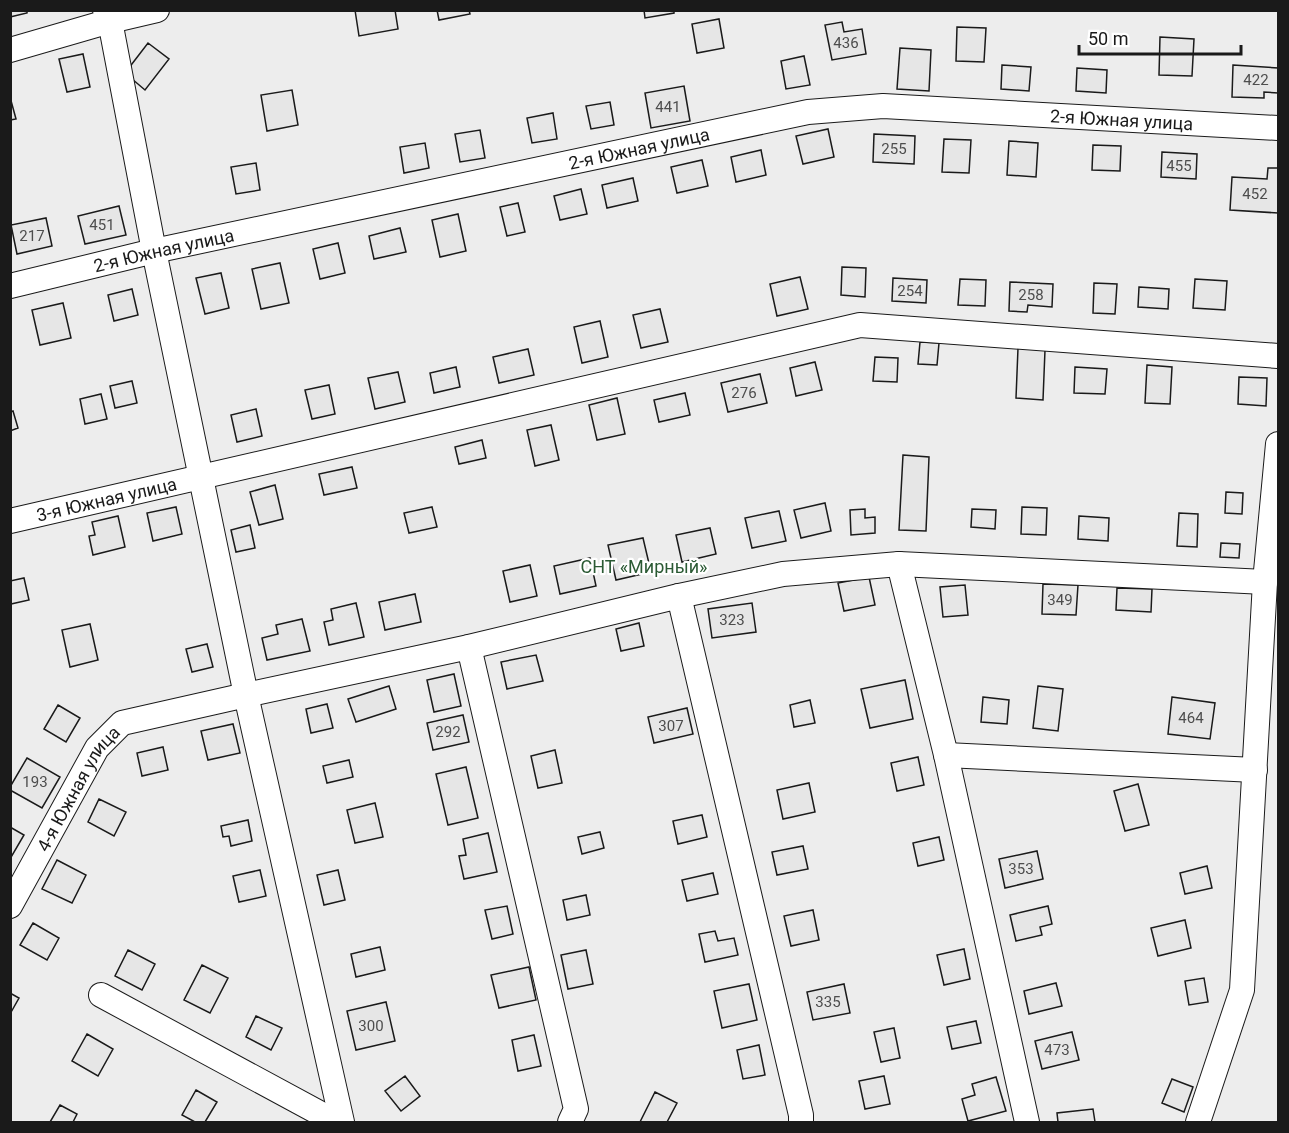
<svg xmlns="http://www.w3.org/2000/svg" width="1289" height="1133" viewBox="0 0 1289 1133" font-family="Roboto,sans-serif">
  <rect width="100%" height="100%" fill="#fff"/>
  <path fill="#ededed" stroke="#6a6a6a" stroke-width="1.5" d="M11 11H1278V1122H11Z"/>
  <path fill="#e6e6e6" stroke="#1a1a1a" stroke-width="1.5" d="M10 10H27V13L10 17Z
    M355 10H395L398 29 359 36Z
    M437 10H469L470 14 439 20Z
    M644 10H674V13L645 18Z
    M719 19 724 48 697 53 692 24Z
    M842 22 844 32 862 29 866 54 832 60 825 25Z
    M957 27 986 28 984 62 956 61Z
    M1160 37 1194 39 1192 76 1159 75Z
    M148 43 169 59 145 90 125 73Z
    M900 48 931 50 929 91 897 89Z
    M83 54 90 87 67 92 59 59Z
    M804 56 810 85 786 89 781 61Z
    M1002 65 1031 67 1029 91 1001 89Z
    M1233 65 1278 68V93L1264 92V98L1232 97Z
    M1077 68 1107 70 1106 93 1076 91Z
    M684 86 690 121 651 128 645 93Z
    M292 90 298 125 267 131 261 95Z
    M10 97 16 119 10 120Z
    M610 102 614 125 591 129 586 106Z
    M553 113 557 139 532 143 527 118Z
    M828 129 834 157 803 164 796 136Z
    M480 130 485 158 460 162 455 134Z
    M874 134 915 136 914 164 873 162Z
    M944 139 971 140 969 173 942 172Z
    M1009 141 1038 143 1036 177 1007 175Z
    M425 143 429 168 404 173 400 147Z
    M1093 145 1121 146 1120 171 1092 170Z
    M761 150 766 175 736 182 731 157Z
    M1162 152 1197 154 1196 179 1161 177Z
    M702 160 708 186 677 193 671 167Z
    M256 163 260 190 236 194 231 167Z
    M1268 168H1278V213L1230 210 1232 177 1267 179Z
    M633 178 638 201 607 208 602 185Z
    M581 189 587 214 560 220 554 196Z
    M518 203 525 232 507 236 500 207Z
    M119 206 126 235 85 244 78 216Z
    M458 214 466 251 440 257 432 220Z
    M46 218 52 246 17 254 11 225Z
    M400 228 406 252 374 259 369 236Z
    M338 243 345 273 320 279 313 249Z
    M280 263 289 303 261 309 252 269Z
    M842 267 866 268 865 297 841 295Z
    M221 273 229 308 205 314 196 278Z
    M800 277 808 309 777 316 770 284Z
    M893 278 927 280 926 303 892 301Z
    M960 279 986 280 985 306 958 305Z
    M1195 279 1227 281 1225 310 1193 308Z
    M1010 282 1053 284 1052 307 1028 305 1027 312 1009 311Z
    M1094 283 1117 284 1115 314 1093 313Z
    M1139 287 1169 289 1168 309 1138 307Z
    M132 289 138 315 114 321 108 295Z
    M63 303 71 338 40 345 32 310Z
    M660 309 668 342 641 348 633 315Z
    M600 321 608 357 582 363 574 327Z
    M920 342 939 343 937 365 918 364Z
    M1018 348 1045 350 1043 400 1016 398Z
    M528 349 534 375 499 383 493 357Z
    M875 357 898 358 897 382 873 381Z
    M815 362 822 390 796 396 790 368Z
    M1147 365 1172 367 1170 404 1145 403Z
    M456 367 460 387 434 393 430 373Z
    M1075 367 1107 369 1105 394 1074 393Z
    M398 372 405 402 375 409 368 378Z
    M760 374 767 403 728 412 721 383Z
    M1239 377 1267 378 1266 406 1238 404Z
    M132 381 137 403 115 408 110 386Z
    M329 385 335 414 312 419 305 390Z
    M685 393 690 415 659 422 654 400Z
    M101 394 107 419 85 424 80 399Z
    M617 398 625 434 597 440 589 405Z
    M256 409 262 436 237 442 231 415Z
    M13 411 18 428 10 431V412Z
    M551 425 559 460 535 466 527 430Z
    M482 440 486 458 459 464 455 447Z
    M903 455 929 457 926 531 899 530Z
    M352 467 357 488 324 495 319 474Z
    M275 485 283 519 259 525 250 492Z
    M1226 492 1243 493 1242 514 1225 513Z
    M825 503 831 531 801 538 794 510Z
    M176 507 182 534 153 541 147 513Z
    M432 507 437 527 409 533 404 513Z
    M1022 507 1047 508 1046 535 1021 534Z
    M865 509V518L875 517V533L851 535 850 510Z
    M972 509 996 510 995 529 971 527Z
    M779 511 786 541 752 548 745 518Z
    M1179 513 1198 514 1197 547 1177 546Z
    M118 516 125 547 93 555 89 536 95 535 92 522Z
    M1079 516 1109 518 1108 541 1078 539Z
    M250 525 255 548 236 552 231 530Z
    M710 528 716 554 682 562 676 535Z
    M643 538 651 572 616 580 608 545Z
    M1221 543 1240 544 1239 558 1220 557Z
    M590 558 596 586 560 594 554 566Z
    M530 565 537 596 510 602 503 571Z
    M869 577 875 605 844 611 838 583Z
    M24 578 29 600 11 604 10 581Z
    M1043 584 1078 585 1076 615 1042 614Z
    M965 585 968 615 943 617 940 587Z
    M1117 588 1152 589 1151 612 1116 610Z
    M415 594 421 622 385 630 379 602Z
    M356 603 364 637 329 645 324 622 333 620 331 609Z
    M752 603 756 632 712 638 708 609Z
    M302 619 310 651 267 660 262 638 278 634 276 625Z
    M639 623 644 646 621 651 616 629Z
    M90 624 98 660 70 667 62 630Z
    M207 644 213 667 192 672 186 649Z
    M536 655 543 681 507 689 501 662Z
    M454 674 461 706 434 712 427 680Z
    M905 680 913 719 870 728 861 689Z
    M389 686 396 709 356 722 348 699Z
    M1038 686 1063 689 1058 731 1033 728Z
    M983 697 1009 700 1007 724 981 722Z
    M1172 697 1215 703 1210 739 1168 734Z
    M810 700 815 723 794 727 790 705Z
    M327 704 333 728 311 733 306 709Z
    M58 705 80 718 66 742 44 729Z
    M687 708 693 734 654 743 648 717Z
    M463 715 469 742 433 750 427 723Z
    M233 724 240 753 208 760 201 731Z
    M163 747 168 770 142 776 137 753Z
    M555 750 562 783 538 788 531 756Z
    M918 757 924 785 897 791 891 763Z
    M27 758 60 777 42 808 10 790V787Z
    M349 760 353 777 327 783 323 766Z
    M466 767 478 818 448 825 436 774Z
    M809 783 815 812 783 819 777 790Z
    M1138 784 1149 825 1125 831 1114 791Z
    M99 799 126 812 114 836 88 822Z
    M375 803 383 837 355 843 347 810Z
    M702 815 707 837 678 844 673 821Z
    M248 820 252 841 231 846 229 836 223 837 221 826Z
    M10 827 24 835 10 859Z
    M600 832 604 848 582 854 578 837Z
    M488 833 497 872 464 879 459 856 466 855 463 839Z
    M939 837 944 860 918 866 913 843Z
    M803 846 808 869 777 875 772 852Z
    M1037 851 1043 879 1005 888 999 859Z
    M57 860 86 875 72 903 42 889Z
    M1207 866 1212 888 1185 894 1180 873Z
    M260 870 266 896 239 902 233 876Z
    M338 870 345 900 324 905 317 875Z
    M713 873 718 894 687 901 682 880Z
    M586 895 590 915 567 920 563 900Z
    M507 906 513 934 492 939 485 910Z
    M1048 906 1052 924 1040 927 1042 935 1016 941 1010 915Z
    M813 910 819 940 791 946 784 916Z
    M1185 920 1191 948 1158 956 1151 928Z
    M33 923 59 938 47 960 20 945Z
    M715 931 718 941 734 938 738 955 705 962 699 934Z
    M380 947 385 970 356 977 351 954Z
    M964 949 970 979 944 985 937 955Z
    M128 950 155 964 142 990 115 976Z
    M586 950 593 984 568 989 561 955Z
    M202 965 228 978 210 1013 184 1000Z
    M529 967 536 1000 499 1008 491 975Z
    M1204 978 1208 1002 1189 1005 1185 981Z
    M1056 983 1062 1006 1029 1014 1024 991Z
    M749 984 757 1020 722 1028 714 991Z
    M844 984 850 1013 813 1020 807 992Z
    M10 993 19 998 10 1014Z
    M386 1002 395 1041 356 1050 347 1011Z
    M256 1016 282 1028 271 1050 246 1037Z
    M976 1021 981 1043 952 1049 947 1027Z
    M894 1028 900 1058 881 1062 874 1032Z
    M1072 1032 1079 1060 1042 1069 1035 1041Z
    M87 1034 113 1049 98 1076 72 1061Z
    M534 1035 541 1066 518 1071 512 1040Z
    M759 1045 765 1075 743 1079 737 1050Z
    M405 1076 420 1096 401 1111 385 1091Z
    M884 1076 890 1104 865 1109 859 1081Z
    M996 1077 1006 1111 968 1121 962 1099 975 1095 972 1084Z
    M1172 1079 1193 1087 1184 1112 1162 1103Z
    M196 1090 217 1102 205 1122H195L182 1115Z
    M655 1092 677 1103 667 1122H640Z
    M60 1105 77 1114 73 1122H50Z
    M1093 1109 1095 1122H1058L1057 1113Z"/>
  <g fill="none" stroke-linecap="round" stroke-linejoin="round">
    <defs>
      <g id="minor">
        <path d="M105 10 110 21 154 251 246 695 342 1122"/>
        <path d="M10 50 110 21 157 10"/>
        <path id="s1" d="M10 286 154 251 808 112 883 106 1278 128"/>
        <path id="s2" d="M10 521 860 325 1278 356"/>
        <path d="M899 564 946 755 1027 1122"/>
        <path d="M679 596 801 1115V1122"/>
        <path d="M469 647 576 1109 570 1122"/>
        <path d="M946 755 1255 770"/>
        <path id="s3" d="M10 906 97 748 122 723 246 695 469 647 679 596 783 574 899 564 1265 582"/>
        <path d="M101 995 336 1122"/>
        <path d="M1198 1122 1242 990 1265 582 1278 444"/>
      </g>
    </defs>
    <use href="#minor" stroke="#1a1a1a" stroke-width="26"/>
    <use href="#minor" stroke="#fff" stroke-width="24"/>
  </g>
  <g text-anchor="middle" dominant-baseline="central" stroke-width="4.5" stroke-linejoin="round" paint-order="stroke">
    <g font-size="15" fill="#4d4d4d">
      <text x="846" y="43">436</text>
      <text x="1256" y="80">422</text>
      <text x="668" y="107">441</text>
      <text x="894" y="149">255</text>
      <text x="1179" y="166">455</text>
      <text x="1255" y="194">452</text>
      <text x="102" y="225">451</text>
      <text x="32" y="236">217</text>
      <text x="910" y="291">254</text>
      <text x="1031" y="295">258</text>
      <text x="744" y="393">276</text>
      <text x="1060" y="600">349</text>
      <text x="732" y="620">323</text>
      <text x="1191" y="718">464</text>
      <text x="671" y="726">307</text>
      <text x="448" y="732">292</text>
      <text x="35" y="782">193</text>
      <text x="1021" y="869">353</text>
      <text x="828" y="1002">335</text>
      <text x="371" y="1026">300</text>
      <text x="1057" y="1050">473</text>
    </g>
    <g font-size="18" fill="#1a1a1a" stroke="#fff">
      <text stroke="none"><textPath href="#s1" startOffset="1131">2-я Южная улица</textPath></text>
      <text stroke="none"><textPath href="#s1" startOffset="644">2-я Южная улица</textPath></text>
      <text stroke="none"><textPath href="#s1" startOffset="158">2-я Южная улица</textPath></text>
      <text stroke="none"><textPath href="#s2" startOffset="99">3-я Южная улица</textPath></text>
      <text stroke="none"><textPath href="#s3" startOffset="136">4-я Южная улица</textPath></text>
    </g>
    <g font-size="18" fill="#2b5a34" stroke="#fff">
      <text x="644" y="566">СНТ «Мирный»</text>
    </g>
  </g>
  <rect width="1289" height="1133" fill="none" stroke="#1a1a1a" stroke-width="24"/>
  <path d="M1079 45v9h162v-9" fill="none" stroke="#1a1a1a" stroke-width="3"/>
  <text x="1088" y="45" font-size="18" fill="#1a1a1a" stroke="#ffffff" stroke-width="4.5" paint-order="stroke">50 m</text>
</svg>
